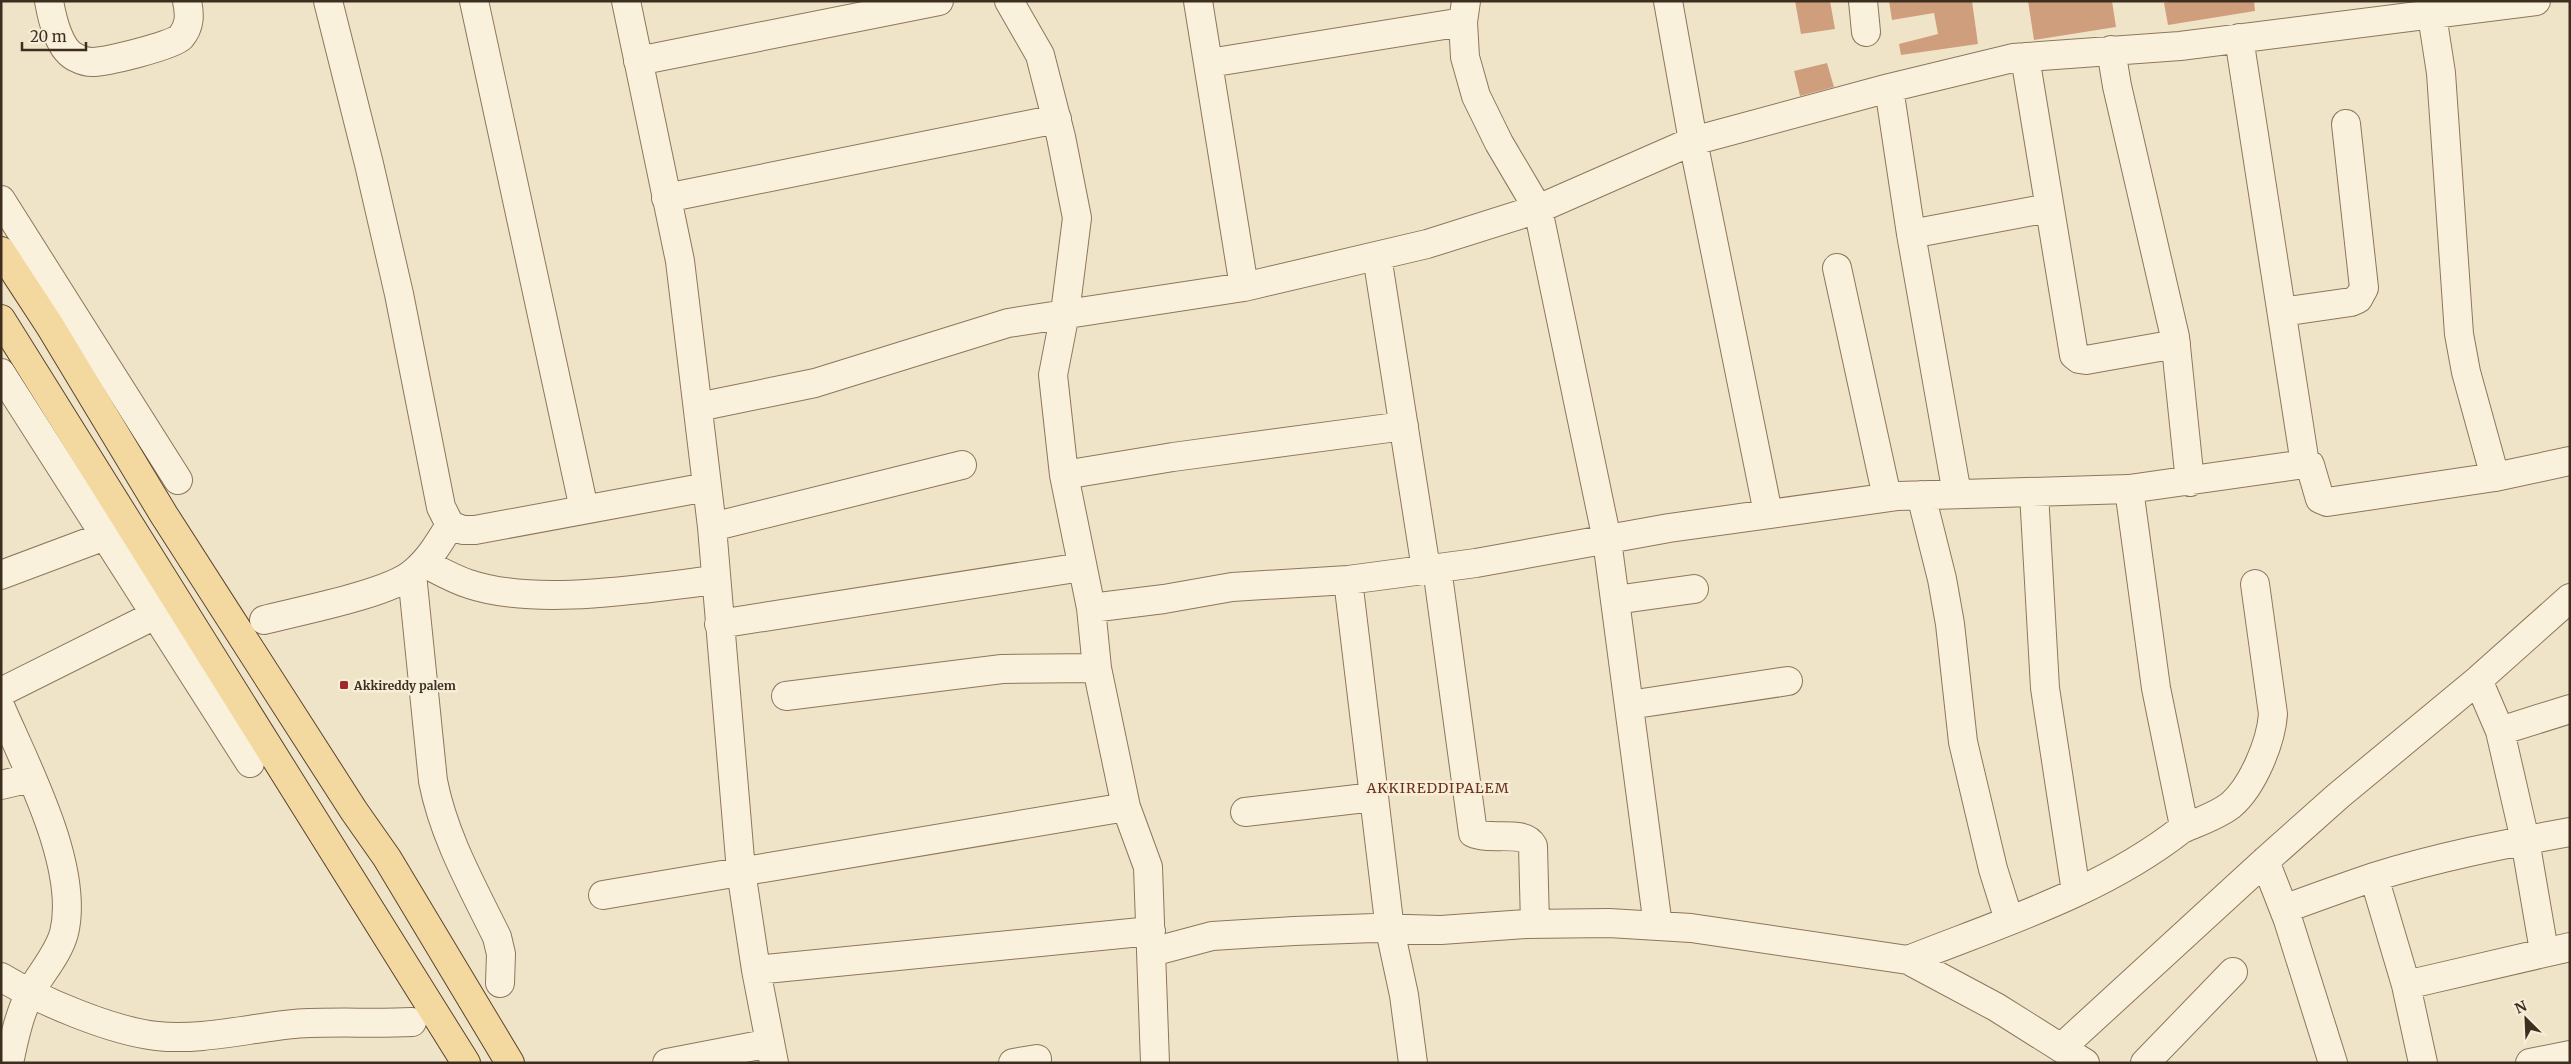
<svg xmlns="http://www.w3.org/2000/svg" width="2571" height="1064" viewBox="0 0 2571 1064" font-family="Merriweather,serif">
  <rect width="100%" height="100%" fill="#f0e4c8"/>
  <path fill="#cf9f7d" d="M1795 1H1830L1835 29 1801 34Z
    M1889 1H1972L1978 44 1901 55 1899 44 1938 34 1934 13 1892 20Z
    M2028 1H2112L2116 27 2034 40Z
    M2174 1H2254L2255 11 2168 25 2164 3Z
    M1827 63 1834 87 1800 96 1794 71Z"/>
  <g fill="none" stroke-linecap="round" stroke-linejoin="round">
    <defs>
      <path id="minor" d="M49 1C52 18 59 51 77 58 81 60 88 62 92 62 106 62 172 46 181 37 190 26 190 15 187 1
        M328 1 369 164 399 294 441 507 450 525 463 530H475L707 487
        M474 1 584 509
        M626 1 680 261 712 527 741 871 756 970 774 1063
        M1009 1 1040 55 1061 137 1077 218 1065 313 1053 375 1064 475 1091 608 1097 668 1126 807 1148 867 1155 1063
        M1198 1 1244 287
        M1466 1 1463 22 1465 57 1476 96 1499 143 1538 209 1607 540 1658 926
        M1668 1 1693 141 1889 88 2013 58 2180 46 2536 1
        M1863 1 1866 32
        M2432 15 2441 73 2459 334 2466 372 2495 477
        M2239 38 2305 464
        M2111 50 2117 86 2175 337 2190 482
        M2025 57 2074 355 2079 359 2086 360 2176 344
        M638 61 939 1
        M1209 63 1463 22
        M1889 88 1911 234 1957 494
        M666 198 1057 119
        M1 200 178 480
        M1911 234 2049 208
        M1377 256 1426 569
        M1837 268 1887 497
        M2282 312 2351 302 2358 299 2364 288 2346 124
        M1 373 250 763
        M698 407 815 383 1008 323 1244 287 1427 244 1538 209 1693 141 1768 513
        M1064 475 1173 457 1404 426
        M2034 493 2045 688 2076 892
        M1921 495 1942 579 1950 624 1963 742 1993 869 2009 920
        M712 527 962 465
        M424 563C438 570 453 579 469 584 537 607 645 588 716 580
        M1437 568 1473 833C1491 841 1524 829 1533 846L1535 924
        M412 574 433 781C444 837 472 886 497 937L501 954 500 983
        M1 575 105 536
        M1348 580 1390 930 1404 995 1413 1063
        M1615 600 1694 589
        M1091 608 1164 599 1232 587 1348 580 1476 563 1669 528 1898 496 2129 489 2305 464 2310 465 2320 499 2327 502 2495 477 2570 461
        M264 620C299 611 388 594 413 573 429 560 439 543 450 525
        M719 624 1082 567
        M2478 680 2500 731 2525 840 2544 951
        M1 692 155 615
        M786 696 1002 669 1097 668
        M1629 705 1788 681
        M1 708C27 768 80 868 64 933 58 955 40 974 30 993 19 1015 14 1039 9 1063
        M2500 731 2570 709
        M1 785 31 778
        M1245 812 1374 797
        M2182 829C2198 822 2217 816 2231 805 2253 786 2271 742 2273 714L2255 584
        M2265 861 2288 920 2333 1063
        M2374 877 2406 985 2423 1063
        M603 895 1126 807
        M2284 909C2314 898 2344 887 2374 877 2438 857 2504 844 2570 832
        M1152 952 1212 936 1294 931 1374 928 1441 930 1526 924 1609 923 1691 928 1908 960 1996 1007 2085 1063
        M1908 960C2001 923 2102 892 2182 829L2183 821 2156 688 2129 489
        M756 970 1151 931
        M1 977C41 1001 111 1031 157 1036 200 1041 250 1028 294 1024 333 1021 372 1024 412 1022
        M2406 985 2570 947
        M2061 1048 2265 861 2338 796 2478 680 2570 598
        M667 1063 770 1043
        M1013 1063 1037 1059
        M2145 1063 2233 972
        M2530 1063 2570 1055"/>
      <path id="major" d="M1 251 50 326 164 515 354 811 387 858 510 1063
        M1 319 466 1063"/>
    </defs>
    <use href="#minor" stroke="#8d765c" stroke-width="30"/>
    <use href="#major" stroke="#5b4430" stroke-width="30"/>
    <use href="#minor" stroke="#faf1dc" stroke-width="28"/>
    <use href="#major" stroke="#f3d9a0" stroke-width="28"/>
  </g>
  <rect fill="#9e2a2b" stroke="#f7eed8" stroke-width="2" x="339" y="680" width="10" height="10" rx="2.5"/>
  <g text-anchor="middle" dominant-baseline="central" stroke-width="5" stroke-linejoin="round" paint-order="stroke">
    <g font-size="12" font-weight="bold" fill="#3d2e20" stroke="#f7eed8" text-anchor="start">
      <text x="354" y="685">Akkireddy palem</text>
    </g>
    <g font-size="14" letter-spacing="1" fill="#6b2e1e" stroke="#f7eed8">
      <text x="1438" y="788">AKKIREDDIPALEM</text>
    </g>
  </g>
  <rect width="2571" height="1064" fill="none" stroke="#3d2e20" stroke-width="5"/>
  <g transform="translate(2526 1019) rotate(336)" stroke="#f7eed8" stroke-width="4" paint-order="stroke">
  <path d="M0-4L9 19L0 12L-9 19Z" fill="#3d2e20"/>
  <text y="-8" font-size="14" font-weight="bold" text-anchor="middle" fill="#3d2e20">N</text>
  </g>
  <path d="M22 42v8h64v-8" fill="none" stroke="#3d2e20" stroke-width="2.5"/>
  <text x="30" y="42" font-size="15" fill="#3d2e20" stroke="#f7eed8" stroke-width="4" paint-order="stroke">20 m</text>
</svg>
